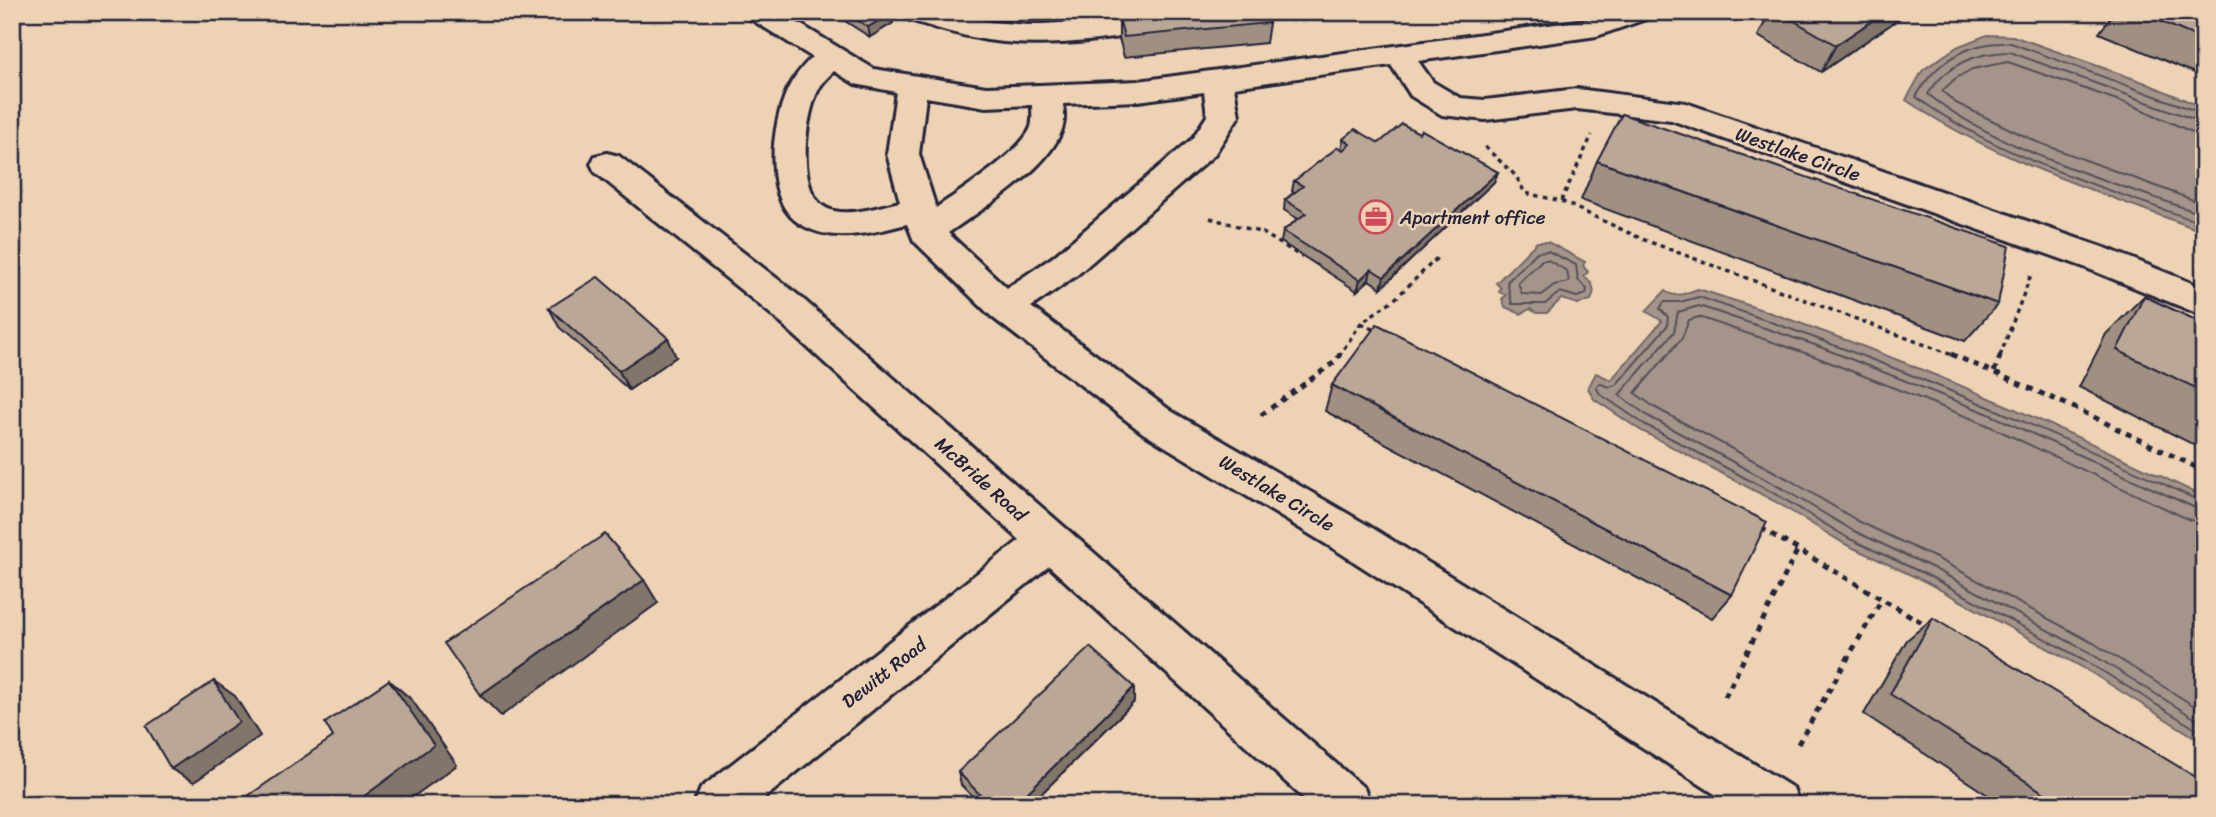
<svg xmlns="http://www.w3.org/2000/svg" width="2216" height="817" viewBox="0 0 2216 817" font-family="Sriracha,sans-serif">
  <rect width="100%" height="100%" fill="#edd3b4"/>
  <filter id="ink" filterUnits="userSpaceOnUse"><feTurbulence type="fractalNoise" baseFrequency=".0143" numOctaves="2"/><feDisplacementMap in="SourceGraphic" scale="14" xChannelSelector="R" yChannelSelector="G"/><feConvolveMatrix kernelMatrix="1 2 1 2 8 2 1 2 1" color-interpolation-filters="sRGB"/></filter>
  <g filter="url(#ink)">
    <path fill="#a59489" stroke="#71666a" stroke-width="2" d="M1987 35 2013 36 2143 82 2204 108V232C2102 192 1997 162 1906 100L1923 70 1957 47Z
      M1537 242H1548L1585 262 1583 266 1588 272 1584 276C1592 283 1597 289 1591 300L1578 304 1561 299 1547 313H1536L1530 309 1521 314 1505 307 1502 299 1506 295 1499 292 1501 288 1496 283Z
      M1698 289C1872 343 2040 417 2204 497V743L2082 667 1926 582 1845 544 1776 502 1640 430 1594 399 1588 388 1596 373 1611 380 1662 321 1646 311 1665 291C1676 299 1686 293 1698 289Z"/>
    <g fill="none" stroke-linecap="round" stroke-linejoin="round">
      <path stroke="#56505a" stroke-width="2" d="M2204 114 2011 43C1970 41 1936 60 1916 97 2001 159 2106 188 2204 224
        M2204 123 2010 52C1976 52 1946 65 1928 94 1996 150 2120 184 2204 215
        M2204 133 2192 132 2134 106 2008 62 1972 69 1956 78 1942 91 1956 103 2037 142 2204 204
        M1548 251 1576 265 1578 280 1587 289 1586 294 1577 297 1560 292 1545 304H1512L1507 282 1537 252Z
        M1542 260H1548L1567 271 1569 282 1554 285 1542 295 1522 294 1518 283Z
        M2204 503C2039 425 1872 355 1699 297L1680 302H1664L1660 309 1668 317 1667 326 1616 385 1609 387 1599 383 1596 387 1600 394 1644 424 1779 496 1848 538 1929 576 2086 661 2204 734
        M2204 512 1989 414 1815 345 1699 306 1678 312 1674 332 1619 395 1648 416 1783 489 1852 530 1933 568 2090 653 2204 724
        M2204 522 2190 520 1985 424 1811 355 1699 317 1689 320 1682 338 1635 393 1654 407 1788 479 1858 521 1938 559 2095 644 2204 712"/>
      <defs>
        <path id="minor" d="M745 12H780L874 69 986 87 1138 81 1592 19 1611 12H1653L1649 18 1597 36 1418 61 1433 82 1460 98 1485 100 1577 89 1686 103 2108 249 2204 288V316L2084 267 1671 120 1577 109 1485 120 1442 115 1411 96 1391 65 1234 87 1239 116 1214 155 1077 275 1031 307 1171 411 1369 526 1793 788 1800 805H1732L1339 552 1143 433 992 317 914 241 907 224C874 232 834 244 802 225 762 203 771 126 787 91 793 78 802 67 812 57L749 18ZM834 71 855 84 896 92 887 154 900 202C880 206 846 219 826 208 795 192 805 112 820 87 823 81 829 76 834 71ZM1204 92 1207 116 1192 139 1053 257 1007 288 948 233C982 209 1052 168 1063 126 1065 119 1064 111 1063 104L1138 101ZM926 97 986 107 1032 105C1032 112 1033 120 1031 127 1022 152 959 192 936 208L919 154Z
          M900 12H944L990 22 1028 25 1106 20 1162 12H1236L1232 18 1222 21C1146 32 1064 52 987 40 958 35 931 27 904 18Z
          M607 153 619 156 798 295 1364 788 1371 805H1311L1049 566 756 805H694L701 788 1020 540 772 315 595 172 591 164 595 156Z"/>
      </defs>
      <use href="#minor" stroke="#22223b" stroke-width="6"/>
      <path stroke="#22223b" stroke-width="3.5" stroke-dasharray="4.5 4.5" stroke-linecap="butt" d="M1485 147 1516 176 1525 193 1561 201 1642 239 1955 356
        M1561 201 1592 135
        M1210 218 1263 233 1302 257
        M1361 323 1376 331
        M1339 356 1361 323 1397 297 1439 256
        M2000 356 2032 272"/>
      <path stroke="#22223b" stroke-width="5" stroke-dasharray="6 6" stroke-linecap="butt" d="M1951 354 2075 408 2204 471
        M1994 372 2001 354
        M1261 415 1336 361 1340 354
        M1761 528 1928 626
        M1725 697 1798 549
        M1798 744 1882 599"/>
      <use href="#minor" fill="#edd3b4" fill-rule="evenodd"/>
    </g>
    <path fill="#a09081" stroke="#22223b" stroke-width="2" d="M831 12H891L893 23 870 37Z
      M1770 12H1909L1821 72 1758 36Z
      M2115 12H2204V77L2099 33Z
      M1119 18 1269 23 1266 43 1124 57 1119 38Z
      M1343 139 1379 143 1498 172 1494 182 1381 288 1369 280 1357 291 1281 242 1283 231 1298 219 1284 210 1285 200 1294 192 1292 191 1294 181 1341 149Z
      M1597 161 1998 304 1965 341 1581 200Z
      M2144 296 2204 324V450L2079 387 2106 334Z
      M549 308 676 357 629 390 559 327Z
      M1332 385 1732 595 1712 618 1325 411Z
      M1933 618 2204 805H2003L1864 714 1907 640Z
      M1134 702 1030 805H981L961 785 958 772Z"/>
    <path fill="#827569" stroke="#22223b" stroke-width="2" d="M1885 12H1909L1821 72 1836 45Z
      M892 13 893 23 870 37 868 27Z
      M1498 172 1494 182 1381 288 1384 277Z
      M1371 269 1369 280 1357 291 1360 280Z
      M668 338 676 357 629 390 619 371Z
      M644 580 658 603 501 716 480 695Z
      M389 680 412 700 457 765 402 805H352Z
      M214 681 235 696 260 736 194 782 171 769Z
      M1134 687V702L1030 805H1015Z"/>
    <path fill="#baa796" stroke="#22223b" stroke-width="2" d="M845 12H891L892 13 868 27Z
      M1184 12H1264L1269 23 1124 37 1119 18Z
      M1779 12H1885L1836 45Z
      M2138 12H2204V40Z
      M1622 114 2009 246 1998 304 1597 161Z
      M1402 124 1419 133 1422 130 1498 172 1384 277 1371 269 1360 280 1283 231 1306 213 1285 200 1303 186 1294 181 1338 147 1343 150 1350 144 1343 139 1355 129 1379 143Z
      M598 277 668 338 619 371 549 308Z
      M2144 296 2204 324V392L2117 350Z
      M1377 324 1767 522 1732 595 1332 385Z
      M605 534 644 580 480 695 444 643Z
      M1933 618 2204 782V805H2063L1890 694Z
      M1090 647 1134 687 1015 805H990L958 772Z
      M389 680 434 745 352 805H235L333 737 325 723Z
      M214 681 239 722 171 769 146 726Z"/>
  </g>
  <defs>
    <symbol id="office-ring" viewBox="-11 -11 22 22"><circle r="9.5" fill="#edd3b4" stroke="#d1495b" stroke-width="1.5"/><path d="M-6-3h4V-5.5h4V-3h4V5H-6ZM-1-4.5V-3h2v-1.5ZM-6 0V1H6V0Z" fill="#d1495b"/></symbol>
  </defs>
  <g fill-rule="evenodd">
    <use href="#office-ring" x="1357" y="198" width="38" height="38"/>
  </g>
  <g text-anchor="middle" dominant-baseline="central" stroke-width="5" stroke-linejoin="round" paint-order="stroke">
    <g font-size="19" fill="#22223b" stroke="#edd3b4">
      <text transform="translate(1798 154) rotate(19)">Westlake Circle</text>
      <text transform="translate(981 479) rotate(42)">McBride Road</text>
      <text transform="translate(1277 493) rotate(31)">Westlake Circle</text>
      <text transform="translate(884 673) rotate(-38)">Dewitt Road</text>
    </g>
    <g font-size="19" fill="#22223b" stroke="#edd3b4" text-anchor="start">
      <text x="1400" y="217">Apartment office</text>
    </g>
  </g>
  <rect width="2216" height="817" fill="none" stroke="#edd3b4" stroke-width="42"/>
  <rect x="21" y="21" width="2174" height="775" fill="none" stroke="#22223b" stroke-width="2.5" filter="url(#ink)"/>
</svg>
